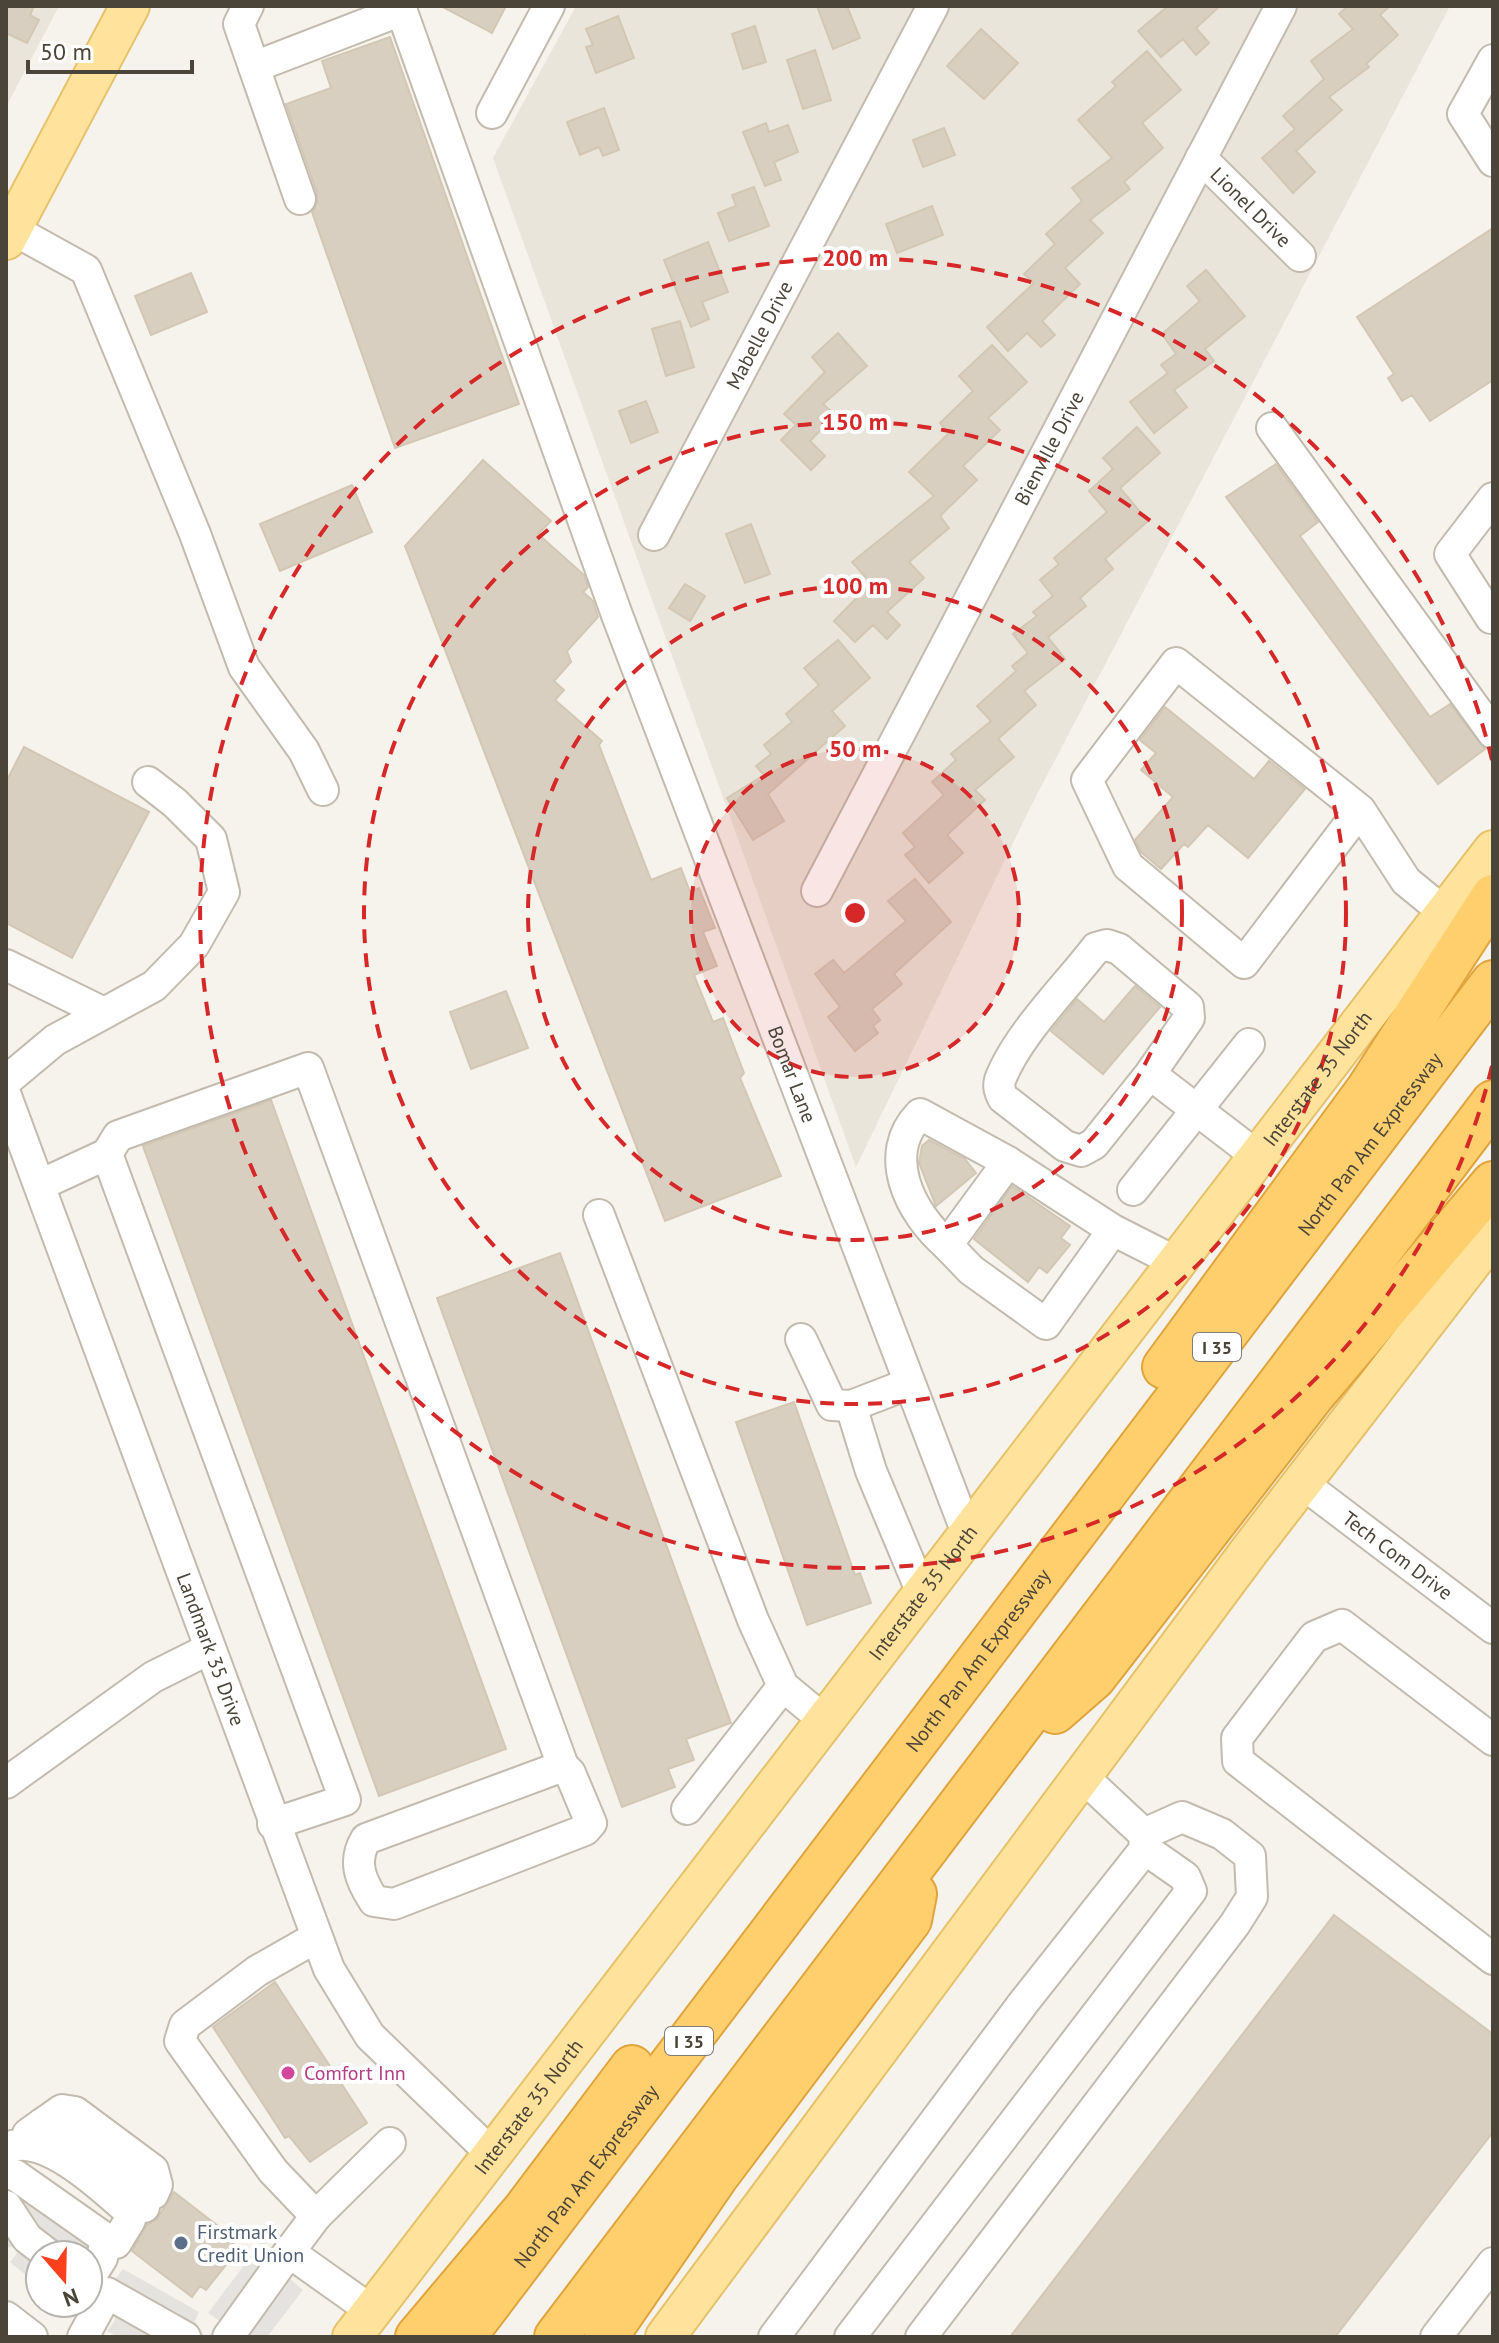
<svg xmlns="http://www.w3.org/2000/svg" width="1499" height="2343" viewBox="0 0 1499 2343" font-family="'PT Sans',sans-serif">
  <rect width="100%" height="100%" fill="#f6f3ec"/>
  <path fill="#eae5da" d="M6 6H59L6 107Z
    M576 6H1450L1031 806 856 1167 493 158Z"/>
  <path fill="#e5e3e0" d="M9 2186 93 2250 103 2278 113 2282 123 2269 199 2312 195 2321 204 2335 216 2334 221 2322 208 2313 264 2239 280 2270 303 2290 267 2337H118L107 2331 115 2320 113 2313 88 2298V2255H40V2287L10 2262 18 2252 17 2245 6 2248Z"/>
  <path fill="#d8cfc1" stroke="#d3c7b4" stroke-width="2" d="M6 6H34L30 15 39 20 27 43 6 33Z
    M441 6H506L492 33Z
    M817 6H847L860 38 833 49Z
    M1168 6H1220L1196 28 1209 43 1196 55 1183 39 1161 57 1138 31Z
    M1348 6H1390L1380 15 1398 35 1366 64 1369 67 1329 97 1342 110 1296 151 1315 172 1293 193 1262 158 1295 129 1283 116 1324 79 1311 61 1353 29 1339 14Z
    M618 16 634 58 596 73 586 47 593 45 586 29Z
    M755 26 766 62 743 69 732 34Z
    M981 29 1018 63 984 99 947 66Z
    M390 37 519 404 395 448 312 212 317 203V193L286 104 331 88 322 61Z
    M815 50 831 100 803 109 787 60Z
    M1147 51 1181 90 1142 123 1163 148 1124 182 1130 189 1090 220 1103 233 1065 268 1080 284 1042 321 1055 335 1041 347 1027 333 1008 351 987 327 1034 283 1024 274 1055 244 1046 234 1082 201 1072 188 1112 158 1078 120 1116 86 1112 82Z
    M604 108 619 150 603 156 599 147 580 155 567 122Z
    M766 123 769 132 788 125 798 152 774 162 781 180 765 186 743 132Z
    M944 128 955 155 923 167 913 140Z
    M754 187 769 226 729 241 718 213 736 206 732 195Z
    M932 206 943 235 897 253 886 224Z
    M1493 228V380L1430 421 1412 395 1402 401 1388 378 1394 374 1357 317Z
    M708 242 728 292 702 302 709 319 691 327 664 260Z
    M1206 270 1245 316 1205 349 1214 361 1174 390 1187 407 1154 433 1130 402 1168 373 1161 365 1176 354 1162 334 1200 301 1187 286Z
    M191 273 207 312 151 335 135 296Z
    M680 321 694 367 666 376 652 329Z
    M838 333 867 366 823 404 835 415 810 441 825 456 811 470 781 440 796 425 784 414 825 372 812 357Z
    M992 345 1027 382 988 418 1000 430 963 466 977 480 940 516 949 528 909 562 924 578 887 612 900 625 887 639 873 625 855 642 834 621 871 583 852 562 934 496 909 472 949 433 940 423 973 391 959 376Z
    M646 401 658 432 631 443 619 411Z
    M1137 427 1160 453 1120 488 1148 521 1105 559 1113 569 1080 598 1086 606 1048 637 1065 659 1024 691 1036 705 998 739 1014 757 975 790 985 800 947 835 963 853 929 883 905 855 915 847 903 833 944 795 932 782 956 760 951 754 991 721 977 706 1016 671 1012 666 1028 653 1013 634 1037 616 1033 612 1053 596 1040 580 1059 564 1054 558 1107 512 1089 491 1113 469 1103 458Z
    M483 460 551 521 538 534 584 575 588 587 583 592 593 601 598 617 567 651 571 662 554 681 564 690 555 700 602 741 599 745 651 880 681 868 690 892 699 888 715 928 703 932 717 966 694 975 713 1022 723 1018 744 1073 740 1078 781 1176 665 1221 405 546Z
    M1276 464 1318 522 1300 536 1430 717 1450 704 1485 749 1438 784 1226 497Z
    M352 485 372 532 280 571 260 524Z
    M751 524 770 574 745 583 726 534Z
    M685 584 705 596 690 621 669 608Z
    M838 640 870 678 832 711 845 726 768 794 784 821 753 840 727 798 764 775 756 766 771 754 764 745 792 722 786 714 819 685 804 668Z
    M1165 707 1254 779 1269 761 1305 789 1248 858 1208 825 1188 847 1184 844 1161 869 1141 852 1135 840 1173 797 1141 770 1156 753 1140 740Z
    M24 747 149 812 72 958 6 923V782Z
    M915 879 951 922 894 974 902 984 872 1009 880 1020 873 1026 878 1033 855 1051 828 1017 840 1007 815 974 833 960 844 973 906 921 888 901Z
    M1135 986 1160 1007 1103 1074 1051 1031 1077 999 1104 1022Z
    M506 991 528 1048 471 1069 450 1012Z
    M271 1100 506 1749 379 1796 143 1146Z
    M929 1140 965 1159 976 1173 936 1206 919 1163 922 1146Z
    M1012 1186 1070 1226 1061 1238 1070 1245 1047 1273 1039 1267 1028 1282 974 1239Z
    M560 1253 731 1723 686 1739 694 1760 668 1769 675 1787 622 1807 437 1298Z
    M794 1402 855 1575 860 1573 871 1603 807 1625 736 1422Z
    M1334 1915 1493 2034V2132L1335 2337H1010Z
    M275 1982 367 2123 310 2162 289 2136 285 2138 213 2027Z
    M174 2192 236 2240 227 2251 233 2256 206 2290 200 2286 192 2297 132 2251 147 2225 156 2220Z"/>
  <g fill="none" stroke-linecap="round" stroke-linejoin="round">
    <defs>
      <g id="minor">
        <path d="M248 6 239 24 300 199"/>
        <path id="s1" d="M400 6 617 615 967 1533"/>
        <path d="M1493 60 1463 114 1493 161"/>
        <path d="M254 67 402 10"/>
        <path d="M492 113 549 6"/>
        <path id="s2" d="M1201 158 1300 256"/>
        <path d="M12 229 86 270 195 534 244 667 304 751 323 790"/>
        <path d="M1272 428 1493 733"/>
        <path id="s3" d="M654 535 933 6"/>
        <path d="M1491 618 1450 554 1493 498"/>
        <path d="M1360 810 1244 963 1128 866 1087 780 1176 663 1360 810 1406 881 1445 913"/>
        <path id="s4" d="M817 891 1281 6"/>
        <path d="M6 965 104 1013"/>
        <path d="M1150 1074 1189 1018 1188 1007 1119 949 1107 945 1096 948C1067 986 1017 1035 1000 1080 998 1087 1000 1092 1003 1098L1065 1146 1081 1151 1094 1144 1150 1074 1257 1156"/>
        <path d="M6 1081 55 1040 154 986 194 945 224 892 211 839 175 803 148 782"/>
        <path id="s5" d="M6 1096 329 1969 370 2036 492 2154"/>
        <path d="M107 1154 118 1136 308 1068 563 1766"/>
        <path d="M40 1185 107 1154 345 1800 273 1824"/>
        <path d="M1133 1190 1249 1044"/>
        <path d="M599 1215 753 1620 783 1686 824 1720"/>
        <path d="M1113 1230 1008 1162 947 1245 971 1270 1046 1324 1113 1230 1176 1262"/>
        <path d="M947 1245C909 1212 881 1154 920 1114L1008 1162"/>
        <path d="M801 1339 832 1405 851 1406"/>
        <path d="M908 1384 851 1406 871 1471 922 1593"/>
        <path id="s6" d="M1302 1483 1493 1628"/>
        <path d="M1493 1740 1342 1625 1314 1637 1237 1738 1238 1761 1493 1959"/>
        <path d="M563 1766 570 1773 591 1823 585 1830 394 1904 374 1901C361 1881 352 1862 366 1839Z"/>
        <path d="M6 1783 153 1677 209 1649"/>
        <path d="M687 1809 783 1686"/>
        <path d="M315 1938 257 1971 185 2025 180 2041 273 2171 316 2216 289 2252 372 2311"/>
        <path d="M42 2124 62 2110 75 2112 153 2170 157 2185 153 2194"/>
        <path d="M28 2134 42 2124 59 2125 120 2175 142 2196 144 2207"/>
        <path d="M6 2148C44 2131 103 2188 130 2212V2220L116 2243"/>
        <path d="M6 2173 15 2175 106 2239 102 2258 88 2280"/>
        <path d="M6 2206 27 2238 49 2255"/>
        <path d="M316 2216 390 2143"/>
        <path d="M6 2317 32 2337"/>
        <path d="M83 2337 107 2293 185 2337"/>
        <path d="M228 2337 289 2252"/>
        <path d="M774 2337 1024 2002 1145 1849 1144 1834 1082 1776"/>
        <path d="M850 2337 1191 1891 1185 1877 1145 1849"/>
        <path d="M921 2337 1235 1924 1252 1897 1250 1856 1222 1834 1182 1817 1144 1834"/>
        <path d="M1436 2337 1493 2263"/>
      </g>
      <g id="major">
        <path d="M6 240 130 6"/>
        <path id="s7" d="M352 2337 1493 850"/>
        <path d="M665 2337 1250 1550 1493 1235"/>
      </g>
      <g id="highway">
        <path d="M1164 1367 1368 1089 1493 896"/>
        <path d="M1055 1712 1094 1678 1314 1394 1493 1183"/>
        <path d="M417 2337 525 2209 632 2067"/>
        <path id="s8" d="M464 2337 1493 982"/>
        <path d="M556 2337 1493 1102"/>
        <path d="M606 2337 717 2176 910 1920 915 1894"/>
      </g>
    </defs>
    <use href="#minor" stroke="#c2bbae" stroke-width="34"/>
    <use href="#major" stroke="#e6c16a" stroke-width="42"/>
    <use href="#highway" stroke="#e0a43c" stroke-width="46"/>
    <use href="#minor" stroke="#fff" stroke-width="30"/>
    <use href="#major" stroke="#ffe39c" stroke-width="38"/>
    <use href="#highway" stroke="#ffcf6e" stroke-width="42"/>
  </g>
  <circle cx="855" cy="913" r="164" fill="#d62828" fill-opacity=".12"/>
  <g fill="none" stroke="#d62828" stroke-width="4" stroke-dasharray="14 10">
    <circle cx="855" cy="913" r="164"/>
    <circle cx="855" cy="913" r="327"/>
    <circle cx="855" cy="913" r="491"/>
    <path d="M1492 1066A655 655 0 1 1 1492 760"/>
  </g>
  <circle fill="#d1479c" stroke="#fff" stroke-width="3" cx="288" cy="2073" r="8"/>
  <circle fill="#5c6f8a" stroke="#fff" stroke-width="3" cx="181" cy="2243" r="8"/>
  <g text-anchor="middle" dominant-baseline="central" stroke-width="8" stroke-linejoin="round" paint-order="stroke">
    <g fill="#fff" stroke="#817c74" stroke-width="2">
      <rect x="1193" y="1333" width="48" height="28" rx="6"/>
      <rect x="665" y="2027" width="48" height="28" rx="6"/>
    </g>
    <g font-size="18" font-weight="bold" fill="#4b4439">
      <text x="1217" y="1347">I 35</text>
      <text x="689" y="2041">I 35</text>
    </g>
    <g font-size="20" fill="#4b4439" stroke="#fff">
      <text stroke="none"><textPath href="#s2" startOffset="70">Lionel Drive</textPath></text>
      <text stroke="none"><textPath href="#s3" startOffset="226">Mabelle Drive</textPath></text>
      <text stroke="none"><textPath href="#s4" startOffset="500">Bienville Drive</textPath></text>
      <text stroke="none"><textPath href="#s1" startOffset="1138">Bomar Lane</textPath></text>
      <text stroke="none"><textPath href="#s7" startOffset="1586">Interstate 35 North</textPath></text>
      <text stroke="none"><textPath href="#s8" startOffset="1498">North Pan Am Expressway</textPath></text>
      <text stroke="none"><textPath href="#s6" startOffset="120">Tech Com Drive</textPath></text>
      <text stroke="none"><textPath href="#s7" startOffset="938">Interstate 35 North</textPath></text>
      <text stroke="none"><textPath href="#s5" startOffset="590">Landmark 35 Drive</textPath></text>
      <text stroke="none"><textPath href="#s8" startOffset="850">North Pan Am Expressway</textPath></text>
      <text stroke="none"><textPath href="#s7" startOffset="290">Interstate 35 North</textPath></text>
      <text stroke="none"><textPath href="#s8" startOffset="202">North Pan Am Expressway</textPath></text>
    </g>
    <g font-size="20" fill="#b23c85" stroke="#fff" text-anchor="start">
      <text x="304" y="2073">Comfort Inn</text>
    </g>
    <g font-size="20" fill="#4e5e75" stroke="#fff" text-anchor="start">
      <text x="197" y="2232">Firstmark<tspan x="197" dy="23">Credit Union</tspan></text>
    </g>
  </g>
  <circle cx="855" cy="913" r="12" fill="#d62828" stroke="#fff" stroke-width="4"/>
  <g font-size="24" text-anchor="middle" font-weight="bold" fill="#d62828" stroke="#fff" stroke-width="8" stroke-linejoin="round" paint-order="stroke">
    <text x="855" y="266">200 m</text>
    <text x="855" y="430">150 m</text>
    <text x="855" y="594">100 m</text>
    <text x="855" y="757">50 m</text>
  </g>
  <rect width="1499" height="2343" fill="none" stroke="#4b4439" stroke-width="16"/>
  <g transform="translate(64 2279) rotate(160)"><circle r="38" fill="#ffffff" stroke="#b7b4b0" stroke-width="2"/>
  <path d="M0-6L14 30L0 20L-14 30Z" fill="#fc3f1d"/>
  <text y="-12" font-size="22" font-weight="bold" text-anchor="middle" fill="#4b4439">N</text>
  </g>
  <path d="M28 60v12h164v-12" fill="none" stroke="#4b4439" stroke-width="4"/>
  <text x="40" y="60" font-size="24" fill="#4b4439" stroke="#ffffff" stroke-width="6" paint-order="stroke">50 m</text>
</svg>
